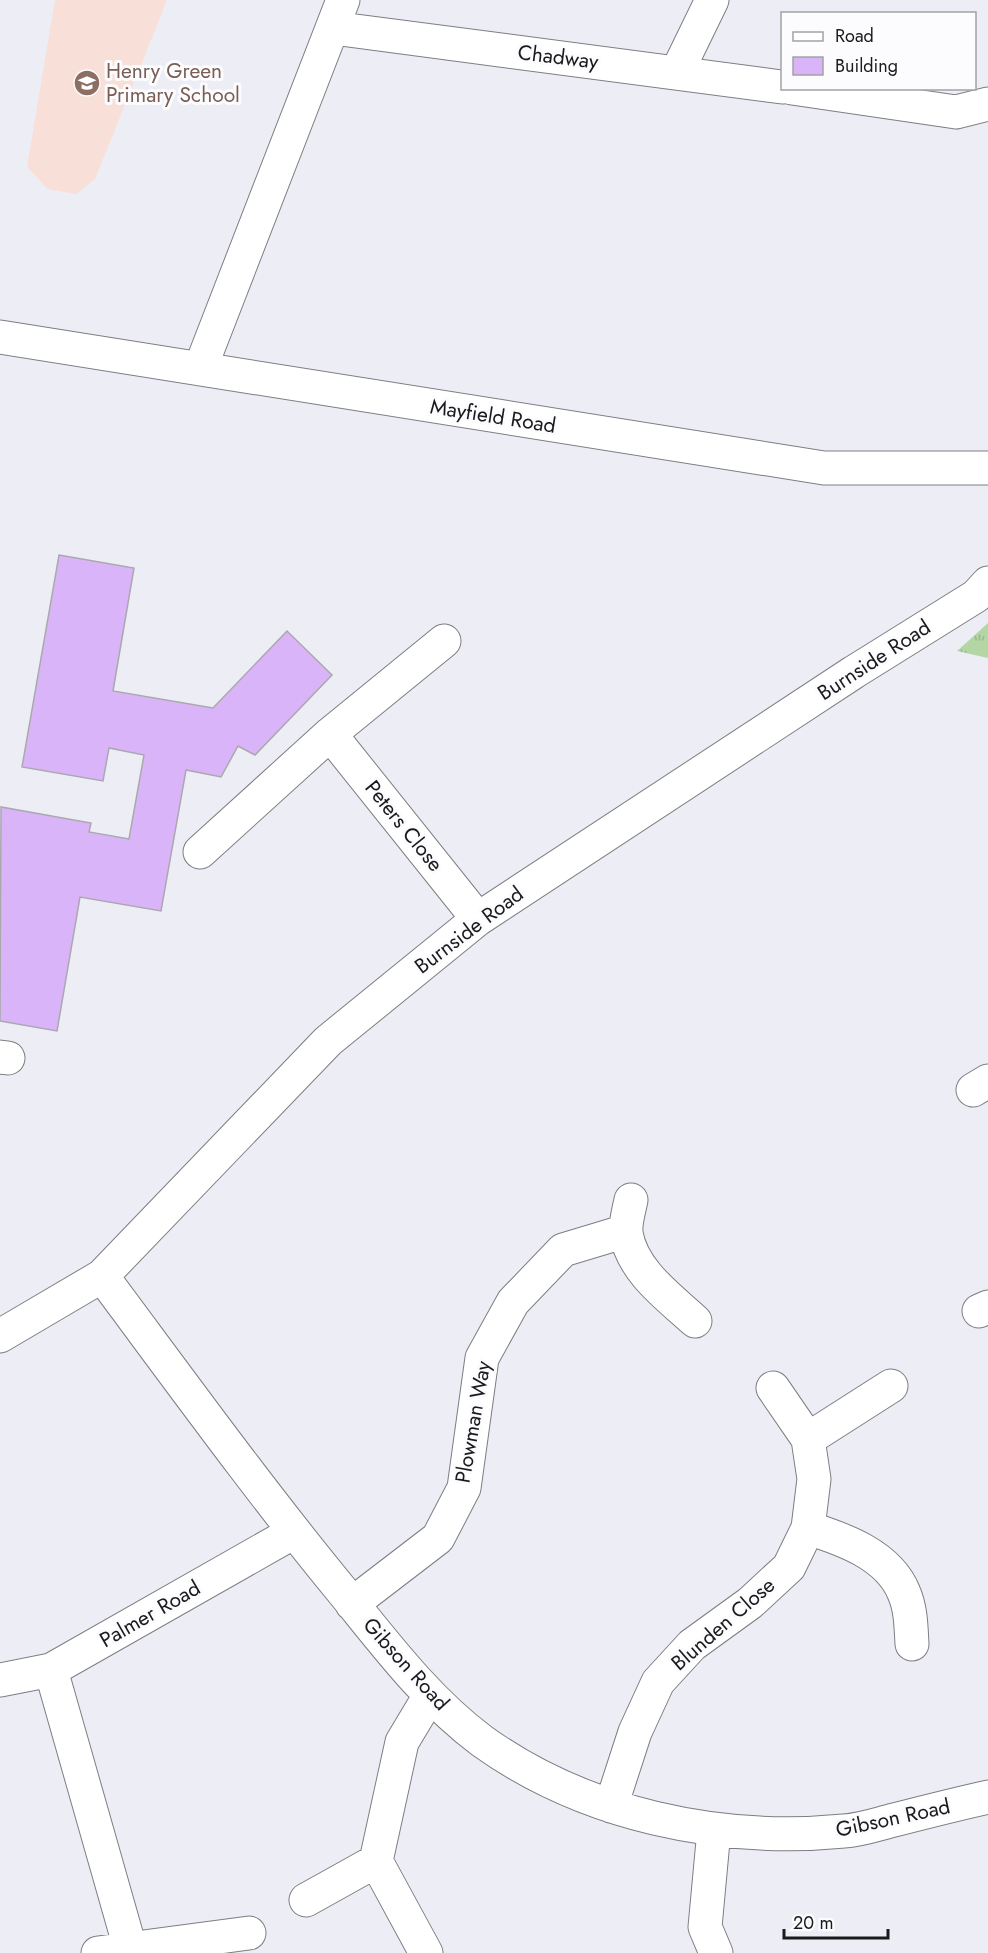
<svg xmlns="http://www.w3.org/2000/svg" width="988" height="1953" viewBox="0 0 988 1953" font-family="Jost,sans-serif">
  <defs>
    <pattern id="grass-tufts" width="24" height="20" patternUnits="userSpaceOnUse" patternTransform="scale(1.5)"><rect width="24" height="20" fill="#b4d6a4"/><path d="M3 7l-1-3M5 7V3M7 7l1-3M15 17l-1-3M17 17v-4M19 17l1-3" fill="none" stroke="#9ab78d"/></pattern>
  </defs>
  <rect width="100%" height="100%" fill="#edeef5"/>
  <path fill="#f8dfd8" d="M55 0H167L95 179 76 194 48 189 27 167Z"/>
  <path fill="url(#grass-tufts)" d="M988 623V658L957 651Z"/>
  <path fill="#dab4f9" stroke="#aba8ad" stroke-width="1.5" d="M59 555 134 568 113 691 213 708 287 631 332 675 255 755 238 746 221 777 186 770 161 911 80 897 57 1031 0 1021 1 807 91 823 89 832 129 839 144 755 109 748 103 781 22 767Z"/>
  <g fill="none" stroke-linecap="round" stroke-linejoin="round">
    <defs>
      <path id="minor" d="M333 28 782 87
        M677 72 712 0
        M792 88 956 112 988 104
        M0 337 824 468H988
        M200 369 343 0
        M330 734 478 919
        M200 852 330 734 444 641
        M0 1057 8 1058
        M973 1090 988 1081
        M631 1200C629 1210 625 1223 626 1233 632 1271 669 1297 695 1321
        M102 1276C181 1382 259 1490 343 1592 386 1645 427 1700 482 1741 585 1815 720 1843 844 1831 861 1830 878 1824 894 1820 925 1812 957 1804 988 1797
        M979 1311 988 1307
        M0 1336 102 1276 328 1041 478 919 854 672 976 596 988 583
        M808 1439 891 1386
        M808 1528C843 1539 889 1555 904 1593 911 1609 911 1627 912 1644
        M352 1604 438 1538 464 1488 482 1358 513 1302 563 1250 626 1231
        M51 1670 131 1951
        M0 1680 51 1670 294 1532
        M611 1806 635 1732 658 1682 692 1645 750 1603 789 1567 808 1528 814 1479 808 1439 773 1388
        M714 1830 705 1927 716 1953
        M306 1900 376 1861
        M98 1953 249 1933
        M426 1953 376 1861 402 1742 429 1697"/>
    </defs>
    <use href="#minor" stroke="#7d7e83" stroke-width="35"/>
    <use href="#minor" stroke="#fff" stroke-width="33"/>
  </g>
  <defs>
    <symbol id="school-disc" viewBox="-11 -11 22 22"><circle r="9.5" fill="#8d6e63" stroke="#fcfcfe"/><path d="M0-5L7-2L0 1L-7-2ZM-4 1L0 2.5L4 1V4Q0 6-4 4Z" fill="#fff"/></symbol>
  </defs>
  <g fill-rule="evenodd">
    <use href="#school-disc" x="72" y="68" width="30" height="30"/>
  </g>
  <g text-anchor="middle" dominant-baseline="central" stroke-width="6" stroke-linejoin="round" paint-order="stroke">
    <g font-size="21" fill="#191a1c" stroke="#fcfcfe">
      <text transform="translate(558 57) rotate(7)">Chadway</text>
      <text transform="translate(493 416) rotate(9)">Mayfield Road</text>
      <text transform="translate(874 660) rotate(-33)">Burnside Road</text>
      <text transform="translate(404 826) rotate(51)">Peters Close</text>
      <text transform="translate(469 930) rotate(-37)">Burnside Road</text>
      <text transform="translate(473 1422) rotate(-80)">Plowman Way</text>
      <text transform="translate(150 1614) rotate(-30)">Palmer Road</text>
      <text transform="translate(723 1624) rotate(-41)">Blunden Close</text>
      <text transform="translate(406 1664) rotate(48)">Gibson Road</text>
      <text transform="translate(893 1818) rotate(-12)">Gibson Road</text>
    </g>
    <g font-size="21" fill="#785e54" stroke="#fcfcfe" text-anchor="start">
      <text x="106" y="71">Henry Green<tspan x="106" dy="24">Primary School</tspan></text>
    </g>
  </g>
  <rect x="781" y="12" width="195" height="78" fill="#fcfcfe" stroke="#a1a2a4" stroke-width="1.5"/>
  <rect x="793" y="32" width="30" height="9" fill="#ffffff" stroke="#a1a2a4" stroke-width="1.5"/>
  <text x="835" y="42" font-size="18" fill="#191a1c">Road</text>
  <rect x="793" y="57" width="30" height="18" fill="#dab4f9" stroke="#a1a2a4" stroke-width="1.5"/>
  <text x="835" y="72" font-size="18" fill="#191a1c">Building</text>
  <path d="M784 1929v9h104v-9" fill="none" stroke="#191a1c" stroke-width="3"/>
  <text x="793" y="1929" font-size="18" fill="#191a1c" stroke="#fcfcfe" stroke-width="4.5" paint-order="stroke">20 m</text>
</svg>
